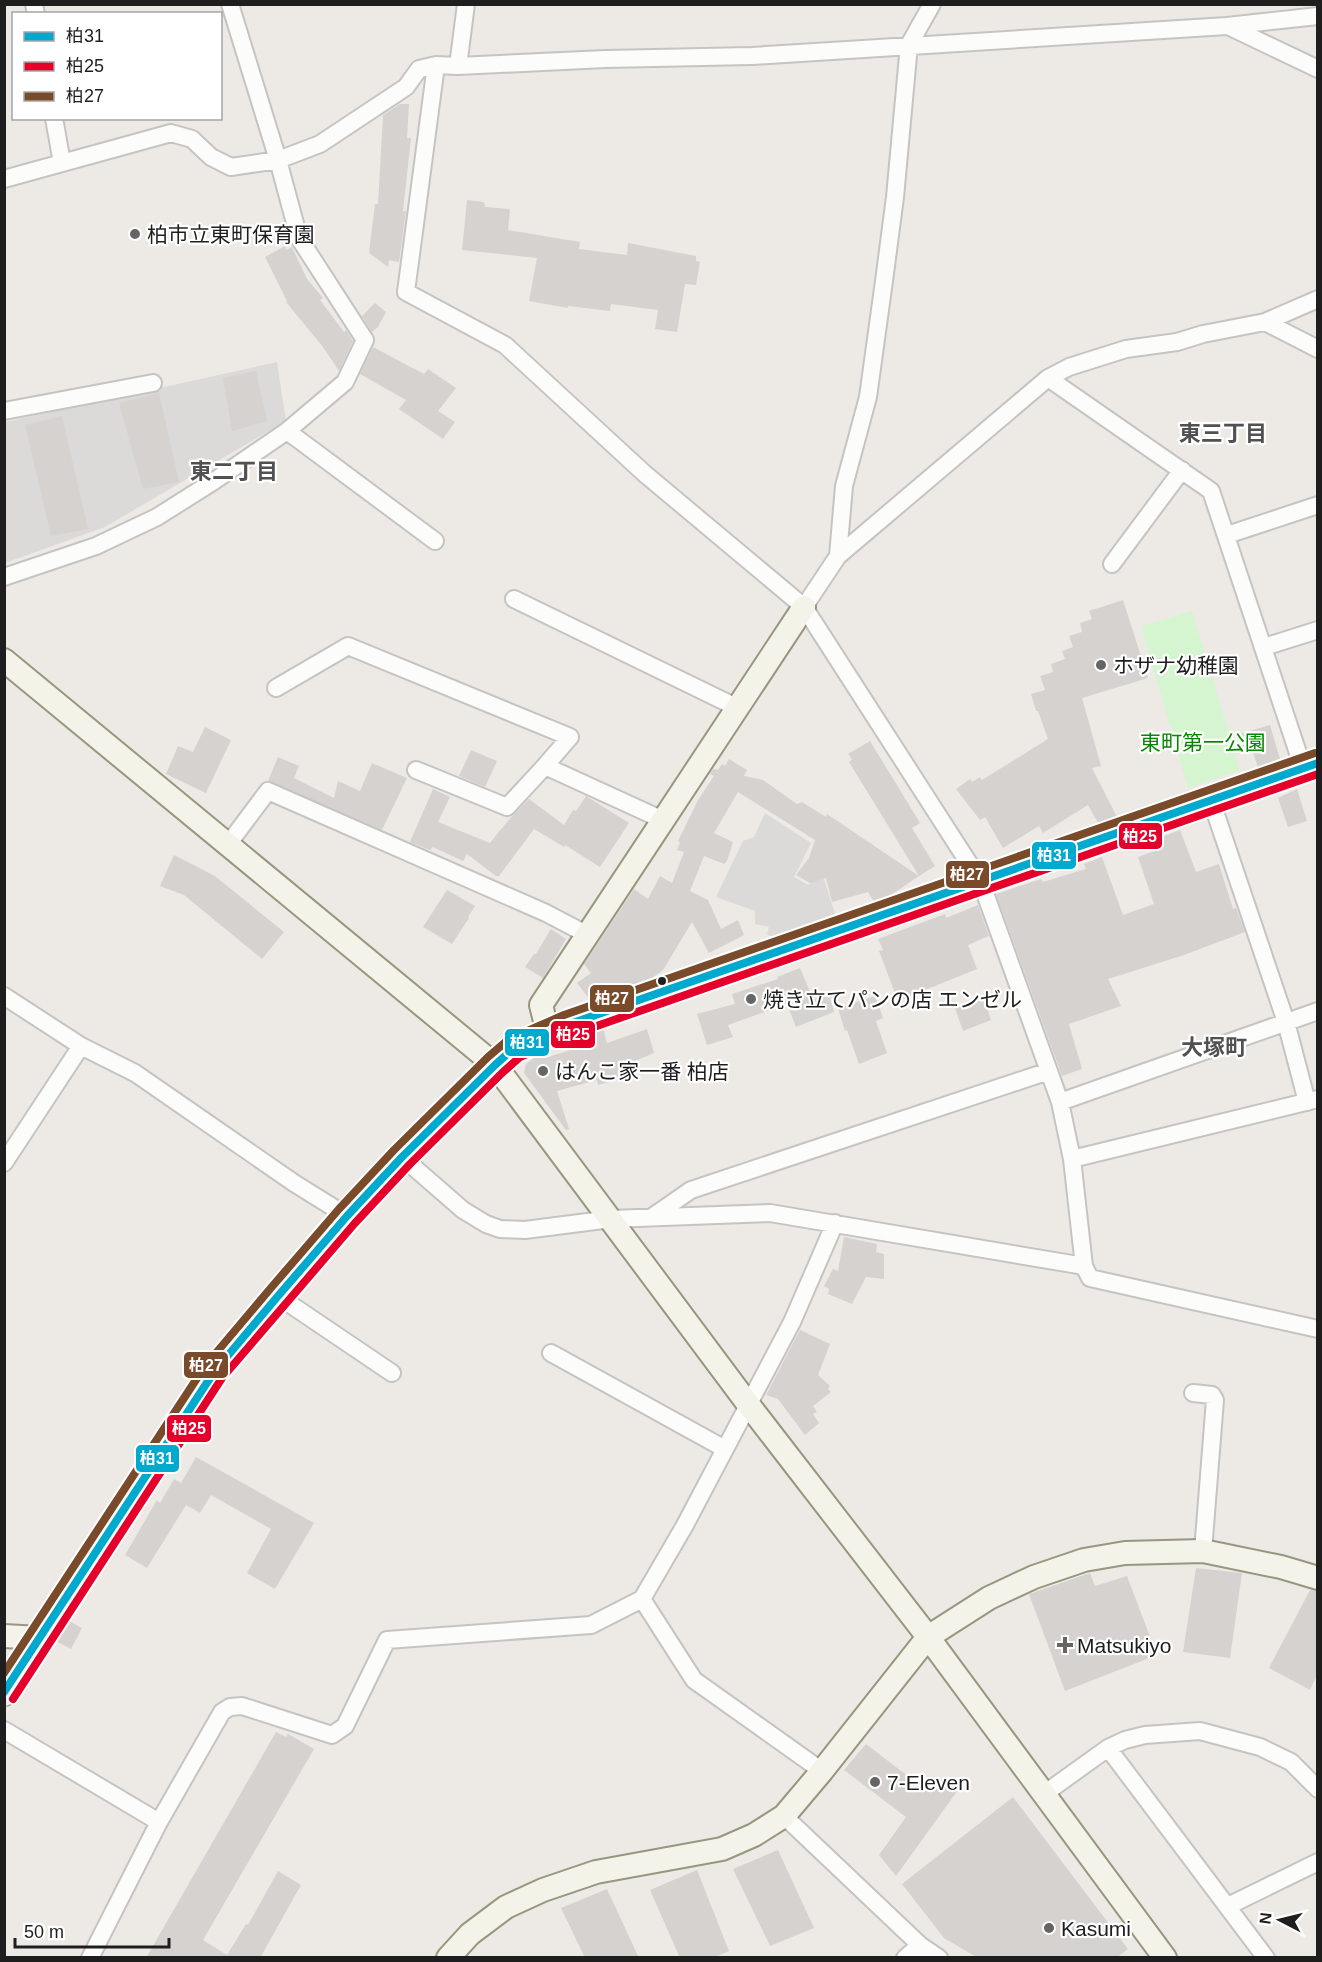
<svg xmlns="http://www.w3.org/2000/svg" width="1322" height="1962" viewBox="0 0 1322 1962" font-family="Helvetica,'Noto Sans JP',sans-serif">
  <rect width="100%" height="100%" fill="#edeae6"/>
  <path fill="#dcdad8" d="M277 362 286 421 105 527 5 563V422Z"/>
  <path fill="#dbdad8" d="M765 813 811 843 794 877 808 885 823 876 836 917 774 938 767 934 769 927 755 924V911L716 897 743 841 754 837Z"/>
  <path fill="#d4f5cf" d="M1192 611 1240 770 1188 788 1141 626Z"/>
  <path fill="#d5d2cf" d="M400 104H409L407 138H411L403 211H406L399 262 389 260 388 267 369 253 375 204H378L383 115Z
    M467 200 484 202 485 207 510 209 508 230 580 242 579 249 627 255 628 243 696 256V261L700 262 696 285 685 284 677 332 655 329 658 310 611 304 610 311 568 306V308L529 301 537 258 462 250Z
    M285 246 286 250 292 247 307 279 323 298 320 300 344 332 346 330 353 341 339 371 323 347 286 302 287 301 265 257Z
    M375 303 386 312 378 327 372 332 362 316Z
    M373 347 424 374 428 369 456 388 438 411 455 422 443 439 399 409 406 400 360 374Z
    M256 371 267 421 232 431 223 378Z
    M159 393 179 482 143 489 119 403Z
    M62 416 88 529 51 536 25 425Z
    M1123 600 1148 678 1082 698 1101 766 1092 768 1117 817 1098 823 1088 805 1043 833 1039 826 1003 848 985 817 980 820 956 789 970 779 972 782 980 777 982 780 1048 739 1038 711H1036L1031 694 1045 690 1040 676 1053 672 1051 664 1065 659 1062 651 1073 647 1069 636 1082 632 1080 623 1092 619 1089 611Z
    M1270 725 1280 759 1258 767 1251 747 1241 750 1236 735Z
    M205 727 231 740 206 793 166 774 178 746 193 752Z
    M870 741 920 823 912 828 935 866 919 876 849 762 852 759 848 754Z
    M471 750 497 761 485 787 459 776Z
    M278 757 299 766 294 778 334 798 338 781 360 791 372 763 407 778 382 830 268 781Z
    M729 759 747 770 744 776 763 780 797 804 802 802 826 817 827 814 919 876 888 897 874 902 868 892 832 902 826 878 810 883 796 875 809 858 815 840 738 792 714 833 733 842 727 861 724 864 704 856 690 891 708 900 721 929 738 920 744 935 709 953 692 922 663 970 648 981 591 1001 577 983 591 973 584 964 634 889 648 899 660 876 672 883 684 852 677 850 680 843 678 841 698 800 714 776 710 774 713 769 718 770 722 764 725 766Z
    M433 789 450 797 438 822 490 843 511 817 529 799 564 825 573 810 576 811 586 796 629 823 600 867 565 845 564 847 534 829 499 876H496L467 854 463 861 433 847 430 850 410 842Z
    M1297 789 1307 821 1288 827 1278 798Z
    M1180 830 1196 872 1219 864 1233 909 1236 908 1245 932 1184 955 1108 979 1121 1006 1069 1024 1082 1069 1062 1076 996 894 1041 879 1043 882 1086 869 1084 864 1102 857 1123 915 1154 904 1138 857 1160 849 1157 839Z
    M174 855 215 876 284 932 262 959 184 895 160 886Z
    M447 890 475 906 468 917 469 918 452 944 423 927Z
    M978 905 989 936 968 945 977 969 898 1001 879 951 883 950 878 939 945 914 946 918Z
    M551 929 566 939 543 978 525 967 534 954H536Z
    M800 968 813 999 829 994 834 1012 796 1027 787 1004 728 1025 733 1037 707 1045 697 1014 735 1004 732 994 778 979 777 977Z
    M875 996 883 1018 876 1021 887 1053 859 1064 847 1030 845 1031 838 1008Z
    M984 999 991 1020 963 1031 955 1008Z
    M603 1028 607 1043 647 1029 654 1053 623 1066 627 1077 598 1085 597 1080 557 1091 569 1129 566 1130 524 1073 526 1064 542 1052 545 1058 587 1045 585 1035Z
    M844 1237 877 1244 876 1252 884 1254V1279L866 1277 852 1304 828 1294 829 1289 824 1286 833 1269 838 1271Z
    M800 1330 830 1344 818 1375 830 1386 828 1389 831 1392 813 1406 817 1412 813 1414 819 1423 805 1435 778 1399 766 1395Z
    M196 1457 314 1523 275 1589 247 1573 271 1529 211 1495 200 1513 186 1505 147 1568 125 1555 157 1500 160 1503 174 1479 181 1483Z
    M1196 1568 1242 1573 1230 1658 1183 1652Z
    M1090 1573 1095 1586 1127 1576 1157 1655 1065 1691 1029 1594Z
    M1310 1590 1317 1591V1675L1310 1690 1269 1668Z
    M69 1621 82 1628 71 1649 56 1641Z
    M276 1732 286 1737 288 1734 314 1749 203 1940 227 1955 246 1924 248 1925 278 1871 301 1885 260 1958H146Z
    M866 1744 926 1790 936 1776 958 1790 896 1876 879 1855 906 1817 844 1770Z
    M1013 1797 1128 1949 1116 1958H978L944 1938 902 1884Z
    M778 1850 814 1928 770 1946 733 1869Z
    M697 1870 729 1951 713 1958H680L650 1890Z
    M607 1889 639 1958H585L561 1908Z"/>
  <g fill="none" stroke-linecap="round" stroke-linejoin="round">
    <defs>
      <path id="street" d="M34 4 36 14
        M1228 26 1318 69
        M436 65 406 292 505 345 645 474 804 607 981 882 1060 1102
        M458 66 466 4
        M54 118 62 163
        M4 179 171 133 192 139 211 157 231 167 278 160 320 144 406 87 419 69 436 65 458 66 605 59 752 56 1227 26 1318 16
        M1265 322 1318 349
        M1048 378 1211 491 1303 768
        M4 411 153 383
        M287 431 435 541
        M1227 535 1318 505
        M838 556 844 486 868 397 884 281 895 197 909 45 932 4
        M1112 564 1182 470
        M4 577 96 546 157 517 214 481 287 431 345 382 365 340 299 238 278 160 230 4
        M514 599 738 708
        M804 607 838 556 1048 378 1069 367 1126 349 1177 342 1203 334 1265 322 1318 299
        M1264 647 1318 630
        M276 688 348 646 570 737 545 766 663 820
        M416 770 507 807 545 766
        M1211 800 1286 1022 1307 1102
        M229 843 268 791 546 913 588 935
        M4 996 81 1046 135 1073 294 1183 347 1216
        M402 1157 463 1210 486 1224 500 1229 525 1230 611 1219 770 1213 1084 1266 1090 1278 1318 1329
        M1072 1159 1318 1099
        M4 1163 81 1046
        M652 1217 691 1190 1049 1071
        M1084 1266 1072 1159 1060 1102 1318 1011
        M278 1296 392 1373
        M551 1353 725 1449
        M1193 1393 1212 1395 1215 1400 1203 1551
        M642 1599 694 1680 822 1771
        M4 1730 159 1822
        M1108 1748 1266 1958
        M1044 1794 1108 1748 1125 1740 1145 1735 1200 1731 1260 1747 1291 1762 1318 1789
        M784 1816 920 1945 939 1958
        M1228 1906 1318 1862
        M90 1958 159 1822 222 1712 230 1707 242 1706 332 1735 345 1726 387 1640 591 1625 642 1599 685 1525 792 1322 835 1223
        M905 1958 920 1945"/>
      <path id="secondary" d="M4 660 495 1065 748 1404 928 1637 1165 1958
        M548 1033 541 1005 804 607
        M4 1636 40 1638
        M448 1958 470 1934 506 1907 543 1890 596 1872 722 1849 754 1835 784 1816 822 1771 928 1637 989 1598 1034 1577 1084 1560 1125 1553 1203 1551 1281 1567 1318 1578"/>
      <path id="primary" d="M4 1693 214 1372 278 1296 347 1216 402 1157 495 1065 514 1048 567 1025 1318 763"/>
    </defs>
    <use href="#street" stroke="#c5c4c2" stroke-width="20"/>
    <use href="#secondary" stroke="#98967e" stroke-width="26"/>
    <use href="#primary" stroke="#a39582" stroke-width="28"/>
    <use href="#street" stroke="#fcfcfb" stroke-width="16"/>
    <use href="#secondary" stroke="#f4f3ea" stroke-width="22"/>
    <use href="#primary" stroke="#f1eae3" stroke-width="26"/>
    <defs>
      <path id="bus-1" d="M4 1692 214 1372 278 1296 347 1216 402 1157 495 1065 514 1048 567 1025 1318 763"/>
      <path id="bus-2" d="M13 1699 222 1378 355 1223 410 1164 502 1073 520 1057 571 1035 1318 774"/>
      <path id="bus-3" d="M4 1673 205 1366 270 1289 339 1209 394 1150 488 1057 509 1039 564 1015 1315 753"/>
    </defs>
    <use href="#bus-1" stroke="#fff" stroke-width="12"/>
    <use href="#bus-2" stroke="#fff" stroke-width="12"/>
    <use href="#bus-3" stroke="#fff" stroke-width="12"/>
    <use href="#bus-1" stroke="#00a9ce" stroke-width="8"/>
    <use href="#bus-2" stroke="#e4002b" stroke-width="8"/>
    <use href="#bus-3" stroke="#7a4b2a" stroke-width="8"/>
  </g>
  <g fill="#666564" stroke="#fff" stroke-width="2">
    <circle cx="135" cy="234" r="6"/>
    <circle cx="1101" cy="665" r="6"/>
    <circle cx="751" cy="999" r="6"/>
    <circle cx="543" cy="1071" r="6"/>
    <path d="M1062 1636h6v6h6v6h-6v6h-6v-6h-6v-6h6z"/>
    <circle cx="875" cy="1782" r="6"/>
    <circle cx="1049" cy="1928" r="6"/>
  </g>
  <circle fill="#1e1e1e" stroke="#fff" stroke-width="2" cx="662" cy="981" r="5"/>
  <g text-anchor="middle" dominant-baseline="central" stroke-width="4.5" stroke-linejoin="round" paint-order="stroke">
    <g font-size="21" fill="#1e1e1e" stroke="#fff" text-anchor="start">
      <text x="147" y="234">柏市立東町保育園</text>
      <text x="1113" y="665">ホザナ幼稚園</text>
      <text x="763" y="999">焼き立てパンの店 エンゼル</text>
      <text x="555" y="1071">はんこ家一番 柏店</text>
      <text x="1077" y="1645">Matsukiyo</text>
      <text x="887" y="1782">7-Eleven</text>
      <text x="1061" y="1928">Kasumi</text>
    </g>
    <g font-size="21" fill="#078603" stroke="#fff">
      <text x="1203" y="742">東町第一公園</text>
    </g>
    <g font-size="22" font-weight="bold" fill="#515151" stroke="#fff">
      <text x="1223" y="433">東三丁目</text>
      <text x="234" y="471">東二丁目</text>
      <text x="1214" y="1047">大塚町</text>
    </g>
  </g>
  <g stroke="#fff" stroke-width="2">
    <rect x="1118" y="822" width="45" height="28" rx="6" fill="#e4002b"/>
    <rect x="1031" y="841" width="46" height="29" rx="6" fill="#00a9ce"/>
    <rect x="945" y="860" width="45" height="29" rx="6" fill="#7a4b2a"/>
    <rect x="589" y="984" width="46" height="29" rx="6" fill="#7a4b2a"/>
    <rect x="550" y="1020" width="46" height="29" rx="6" fill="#e4002b"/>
    <rect x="504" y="1028" width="46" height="29" rx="6" fill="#00a9ce"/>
    <rect x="183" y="1351" width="46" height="28" rx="6" fill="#7a4b2a"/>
    <rect x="166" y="1414" width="46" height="29" rx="6" fill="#e4002b"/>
    <rect x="135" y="1444" width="45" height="29" rx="6" fill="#00a9ce"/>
  </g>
  <g font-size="16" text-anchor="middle" font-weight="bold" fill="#fff">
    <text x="1140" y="842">柏25</text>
    <text x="1054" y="861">柏31</text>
    <text x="967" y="880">柏27</text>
    <text x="612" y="1004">柏27</text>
    <text x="573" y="1040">柏25</text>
    <text x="527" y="1048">柏31</text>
    <text x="206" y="1371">柏27</text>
    <text x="189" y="1434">柏25</text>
    <text x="157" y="1464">柏31</text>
  </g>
  <rect width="1322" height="1962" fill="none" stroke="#1e1e1e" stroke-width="12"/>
  <rect x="12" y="12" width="210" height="108" fill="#ffffff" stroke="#a5a5a5" stroke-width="1.5"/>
  <rect x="24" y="32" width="30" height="9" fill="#00a9ce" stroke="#a5a5a5" stroke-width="1.5"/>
  <text x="66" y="42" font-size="18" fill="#1e1e1e">柏31</text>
  <rect x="24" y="62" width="30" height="9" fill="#e4002b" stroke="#a5a5a5" stroke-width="1.5"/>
  <text x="66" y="72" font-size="18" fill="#1e1e1e">柏25</text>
  <rect x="24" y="92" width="30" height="9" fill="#7a4b2a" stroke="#a5a5a5" stroke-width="1.5"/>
  <text x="66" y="102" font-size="18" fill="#1e1e1e">柏27</text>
  <g transform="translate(1280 1920) rotate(277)" stroke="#ffffff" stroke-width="4.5" paint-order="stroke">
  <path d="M0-4.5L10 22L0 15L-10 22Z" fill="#1e1e1e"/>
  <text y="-9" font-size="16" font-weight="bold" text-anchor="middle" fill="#1e1e1e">N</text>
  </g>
  <path d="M15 1938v9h154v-9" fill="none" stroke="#1e1e1e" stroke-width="3"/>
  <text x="24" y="1938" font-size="18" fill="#1e1e1e" stroke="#ffffff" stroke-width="4.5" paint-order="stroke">50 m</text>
</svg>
